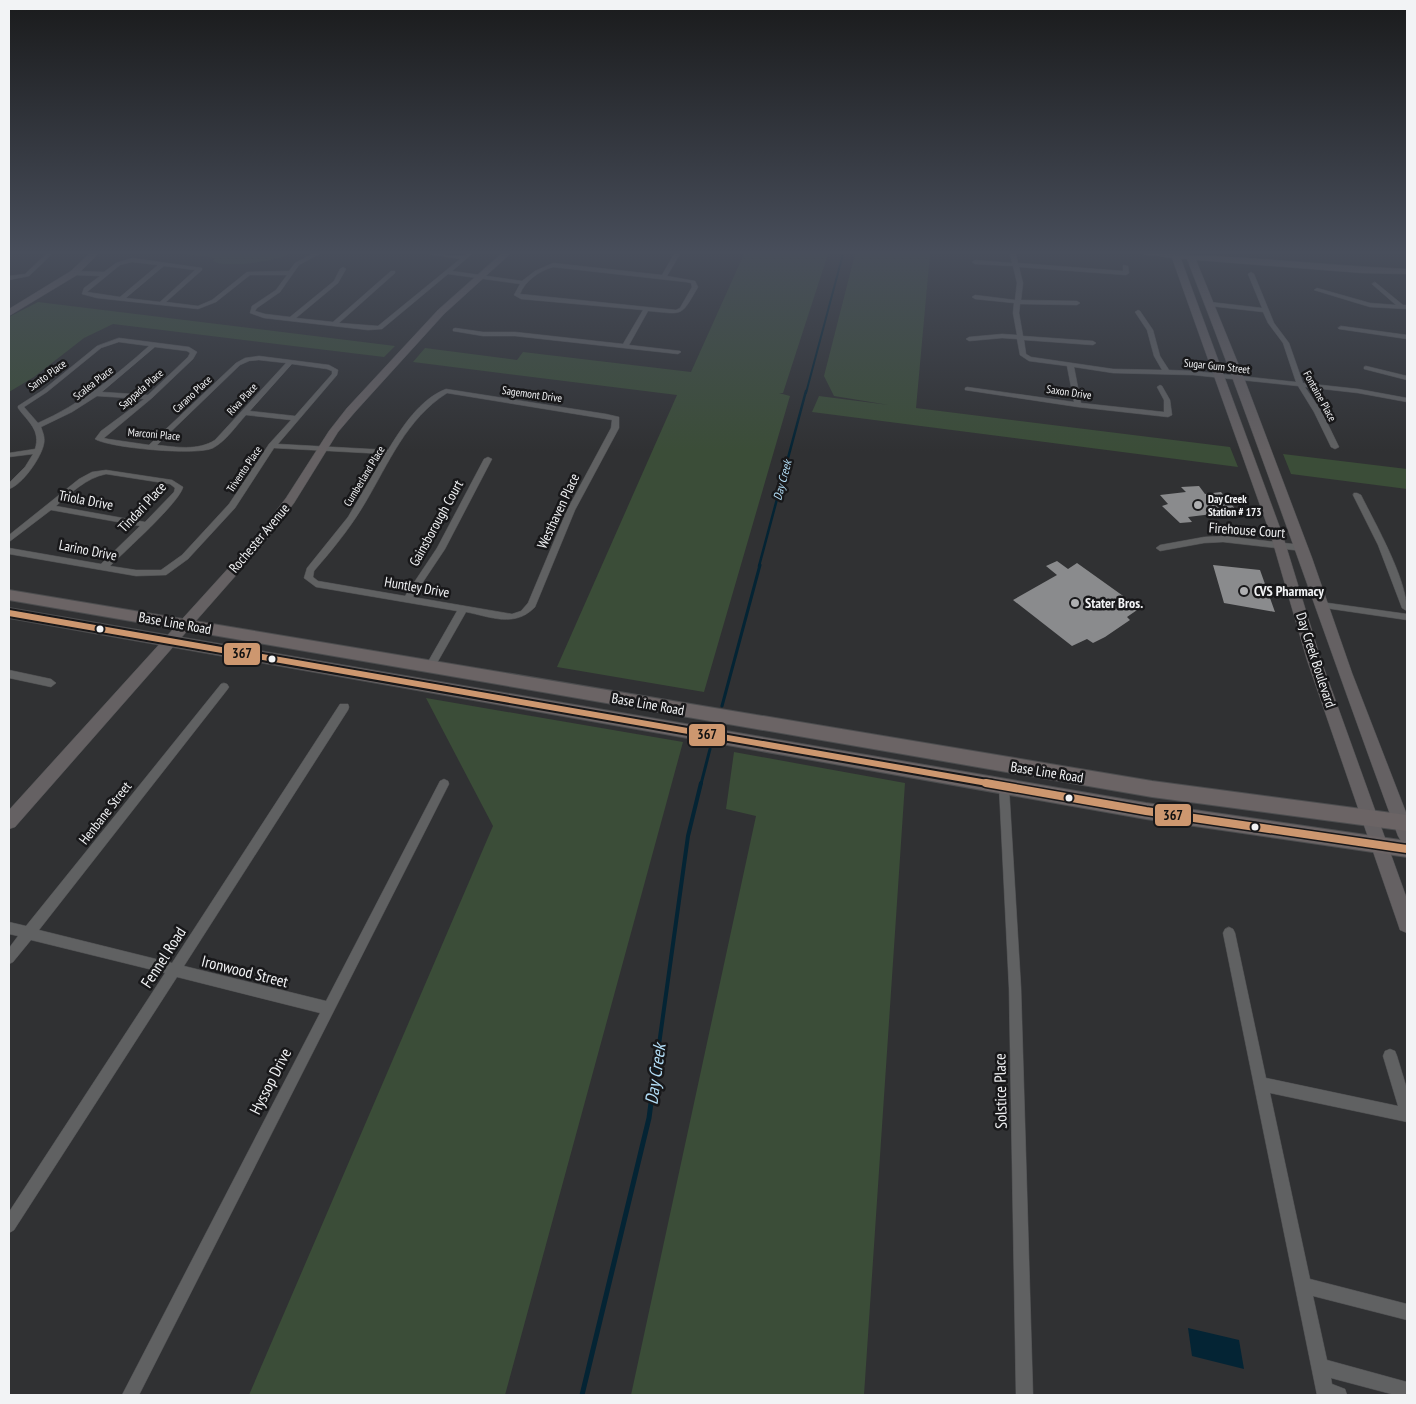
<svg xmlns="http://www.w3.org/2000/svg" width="1416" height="1404" viewBox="0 0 1416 1404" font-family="'PT Sans Narrow',sans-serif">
  <rect width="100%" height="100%" fill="#303133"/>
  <path fill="#3b4d38" d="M183 254H289C277 261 224 269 213 261L216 258Z
    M744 254H828L783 393H779L790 396 704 692 557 667 677 395 413 362 425 348 517 360 523 352 691 372Z
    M855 254H930L916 408 1230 447 1238 467 812 412 819 396 889 405 834 396 824 376Z
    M38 302 395 346 384 357 113 324 84 338 34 377 9 392V317Z
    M1283 454 1407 469V489L1291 474Z
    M426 698 683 742 505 1395H249L493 826Z
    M734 752 905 783 864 1395H631L756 816 726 809Z"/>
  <path fill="#042434" d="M1188 1328 1239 1340 1244 1369 1192 1356Z"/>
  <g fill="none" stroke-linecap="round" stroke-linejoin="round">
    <path stroke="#042434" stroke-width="2" d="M806 393 843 254"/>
    <path stroke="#042434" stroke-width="2.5" d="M759 566 806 391"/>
    <path stroke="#042434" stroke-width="3" d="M722 706 760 565
      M701 784 710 749"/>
    <path stroke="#042434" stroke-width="4" d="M657 1059 688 836 701 783"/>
    <path stroke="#042434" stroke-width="5" d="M582 1395 649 1118 657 1058"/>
  </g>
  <path fill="#8a8b8d" d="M1199 486 1205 494 1221 492 1237 511 1188 517 1192 522 1180 523 1162 506 1168 504 1160 495 1186 492 1181 487Z
    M1057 561 1068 569 1077 563 1140 608 1127 617 1130 620 1105 637 1093 643 1087 639 1072 646 1013 600 1057 575 1046 566Z
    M1213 565 1260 570 1275 612 1224 603Z"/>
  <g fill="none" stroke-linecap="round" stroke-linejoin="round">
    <defs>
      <path id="street" d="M46 254H52L29 276 9 280V276L25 274Z
        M312 254H319L299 265 280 292 257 308 255 311 265 314 290 317 334 281 340 269 343 267 346 269 338 283 296 318 333 322 391 271H395V273L339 323 378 326 460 259 430 254 463 256 466 254H472L452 271 522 281 535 271 553 263 662 275 674 254H680L667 276 695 281 698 287C680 318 684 314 648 311L629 345 680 351 681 352 678 354 515 336H483L453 331V329L455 328 483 332H515L623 344 643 310 521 299 514 295 520 284 448 274 382 329 368 330 264 318 250 313 252 306 276 290 287 275H250L216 302 198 309 97 298 82 294 84 288 100 276 74 275 71 273 74 271 104 272 116 263 132 258 202 268V270L166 302 198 306 212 300 247 272 289 271 295 263ZM132 262 158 265 120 297 87 292 120 265ZM164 266 195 270 160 302 126 298ZM553 267 686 282 691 283 692 287 680 308 676 310 520 294C525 281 539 271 553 267Z
        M1010 254H1016L1018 263 1123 271V265L1128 266 1129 273 1126 275 1019 267 1023 283 1021 300 1077 301 1080 303 1077 305 1020 304 1019 313 1023 336 1093 341 1096 343 1093 345 1024 340 1026 354 1031 357 1113 369 1162 370 1154 356 1147 330 1135 312 1138 310 1140 311 1153 330 1160 356 1169 370 1193 371 1296 382 1283 343 1268 323 1263 312 1210 306 1207 304 1210 302 1262 308 1248 274 1251 272 1254 274 1274 323 1289 343 1303 383 1358 389 1407 398V402L1358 393 1305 387 1322 412 1339 447 1335 449 1331 447 1314 412 1298 386 1193 375 1113 373 1074 367 1081 403 1164 412V400L1157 387 1160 385 1162 386 1170 400 1172 415 1168 417 1078 407 965 390V388L967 387 1074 402 1067 366 1029 361 1020 355 1017 339 1002 338 969 341 966 339 969 337 1002 334 1017 335 1013 313 1014 303 975 299 972 297 975 295 1015 300 1017 283 1013 266 975 264 972 262 975 260 1012 263Z
        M1375 282 1403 305H1407V309L1370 307 1314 290 1317 288 1370 303 1396 305 1373 285 1372 284Z
        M1341 326 1407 335V339L1339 329 1338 328Z
        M119 338 189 347 197 352 193 359 152 398 104 438 108 439 149 445 236 363 245 358 259 356 329 365 338 370 337 375 278 444 388 450C402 427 420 399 446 389L606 414 619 417V428L575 510 535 607C515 628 491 617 466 612L433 670 430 671 425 667 457 611 316 587 304 578 307 568 348 517 385 454 274 448 235 508 188 559 166 575 136 576 9 554V548L101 564 140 526 51 510 9 542V535L79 479 92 472 106 470 172 480 183 487C180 502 124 552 110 566L136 570H161L182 555 229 504 269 444 291 420 246 415C236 426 226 441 213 448 198 456 109 448 95 439L101 431 144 399 97 396 72 412 41 427C43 433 45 437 44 443 42 457 22 485 9 489V483L25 467 33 454 9 457V453L35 449C41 430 28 422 18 408V406L43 390 97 346ZM119 342 149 346C115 376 81 404 38 423L24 407 47 392 101 348ZM155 347 187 351 190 353 188 357 148 395 102 392ZM259 360 286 363 215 440C198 451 176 447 157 445L240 365 249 361ZM292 364 327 369 332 371V374L295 416 250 411ZM447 393 612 420 611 428 567 510 528 603 521 611 512 614 413 597 445 549 492 459 488 457 484 459 437 548 405 596 318 581 313 577 314 571C333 549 351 527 365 503 389 463 406 419 447 393ZM106 474 170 484 175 488 174 492 145 522 56 506C71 493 86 478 106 474Z
        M1366 366 1407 376V380L1364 369V367Z
        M1354 493H1357L1361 495C1376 525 1407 579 1407 611L1402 608 1378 545 1353 495Z
        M1223 536 1302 545 1306 548 1302 551 1223 542 1204 543 1160 551 1156 548 1160 545 1204 537Z
        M1321 602 1407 614V620L1318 607 1316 605 1318 603Z
        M9 670 51 679 56 683 51 687 9 678Z
        M224 683 227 684 229 687 227 690 39 930 172 963 340 704H348L349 707 348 710 184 966 326 1001 440 781 444 779 448 781 449 784 139 1395H122L320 1013 177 977 14 1230 9 1233V1212L165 973 31 940 13 962 9 964V948L18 936 9 934V922L26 926 221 684Z
        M1004 782 1008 784 1009 787 1021 988 1033 1395H1016L1009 988 999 787 1000 784Z
        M1229 927 1233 929 1235 933 1266 1078 1398 1106 1383 1056 1385 1051 1390 1049 1395 1051 1397 1056 1407 1089V1122L1270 1093 1310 1279 1407 1304V1320L1313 1296 1327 1360 1407 1382V1395H1395L1331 1378 1332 1384 1345 1389 1347 1395H1317L1223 933 1225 929Z"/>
      <path id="secondary" d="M89 254H98L77 275 9 316V309L71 271Z
        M501 254H510L444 314 355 412 338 432 294 503 260 548 15 827 9 829V810L252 542 286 498 329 431 347 408 438 310Z
        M1143 254C1230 254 1319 265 1407 269V274L1362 273 1196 260 1244 378 1312 558 1352 673 1407 815V844L1401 841 1398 836C1327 644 1262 450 1187 259H1181L1283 536 1321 660 1407 899V933L1400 930 1398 924 1307 660 1271 536 1172 258Z"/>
      <path id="primary" d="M9 590 1152 781 1407 815V831L1152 797 9 600Z
        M9 608 1146 803 1407 841V857L1146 819 9 618Z"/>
    </defs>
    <use href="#street" stroke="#4c4d4f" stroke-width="1"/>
    <use href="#secondary" stroke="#4c4d4f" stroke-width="1"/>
    <use href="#primary" stroke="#4c4d4f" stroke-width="2"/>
    <use href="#street" fill="#606162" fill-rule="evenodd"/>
    <use href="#secondary" fill="#656163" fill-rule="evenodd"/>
    <use href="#primary" fill="#6b6465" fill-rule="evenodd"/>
    <defs>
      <path id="bus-1-far1" d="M9 613 993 784"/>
      <path id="bus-1" d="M986 783 1146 811 1407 849"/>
    </defs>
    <use href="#bus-1-far1" stroke="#18181a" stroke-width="10"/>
    <use href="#bus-1" stroke="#18181a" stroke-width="11"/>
    <use href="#bus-1-far1" stroke="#cd976f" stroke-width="6"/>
    <use href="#bus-1" stroke="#cd976f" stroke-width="8"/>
  </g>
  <linearGradient id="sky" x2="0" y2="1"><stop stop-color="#1a1b1c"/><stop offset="0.56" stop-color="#484e5b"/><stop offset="1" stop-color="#484e5b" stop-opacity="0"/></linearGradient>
  <rect width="1416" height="451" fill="url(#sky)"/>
  <g fill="#aeafb1" stroke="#18181a" stroke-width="2">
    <circle cx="1198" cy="505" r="5"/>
    <circle cx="1244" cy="591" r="5"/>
    <circle cx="1075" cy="603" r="5"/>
  </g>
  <g fill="#f2f3f5" stroke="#18181a" stroke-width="2">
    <circle cx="100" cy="629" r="4.5"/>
    <circle cx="272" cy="659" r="4.5"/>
    <circle cx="1069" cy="798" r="4.5"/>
    <circle cx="1255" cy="827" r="4.5"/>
  </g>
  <g text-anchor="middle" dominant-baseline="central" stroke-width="5" stroke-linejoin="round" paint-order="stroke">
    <g font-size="11" fill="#f2f3f5" stroke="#18181a">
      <text transform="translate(1217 366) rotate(6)">Sugar Gum Street</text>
      <text transform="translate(47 375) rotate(-36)">Santo Place</text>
      <text transform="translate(93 383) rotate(-38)">Scalea Place</text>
      <text transform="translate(141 389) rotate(-41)">Sappada Place</text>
      <text transform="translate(1069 392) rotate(8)">Saxon Drive</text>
      <text transform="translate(192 394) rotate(-43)">Carano Place</text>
      <text transform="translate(532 394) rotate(8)">Sagemont Drive</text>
      <text transform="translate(1320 396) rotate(61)">Fontaine Place</text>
      <text transform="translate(242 399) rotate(-47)">Riva Place</text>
      <text transform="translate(154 434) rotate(5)">Marconi Place</text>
      <text transform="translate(244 469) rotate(-56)">Trivento Place</text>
      <text transform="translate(364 476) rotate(-59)">Cumberland Place</text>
    </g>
    <g font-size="11" font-weight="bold" fill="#f2f3f5" stroke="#18181a" text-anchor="start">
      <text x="1208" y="499">Day Creek<tspan x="1208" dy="13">Station # 173</tspan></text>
    </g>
    <g font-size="12" font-style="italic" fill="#b3def7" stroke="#18181a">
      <text transform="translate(782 480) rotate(-75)">Day Creek</text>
    </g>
    <g font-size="14" fill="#f2f3f5" stroke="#18181a">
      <text transform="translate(86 500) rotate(11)">Triola Drive</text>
      <text transform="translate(142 507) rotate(-47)">Tindari Place</text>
      <text transform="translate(558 511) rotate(-65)">Westhaven Place</text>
      <text transform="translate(436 523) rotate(-61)">Gainsborough Court</text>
      <text transform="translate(1247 530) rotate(4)">Firehouse Court</text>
      <text transform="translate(259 538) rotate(-50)">Rochester Avenue</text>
      <text transform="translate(88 550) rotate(11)">Larino Drive</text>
      <text transform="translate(417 587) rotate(10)">Huntley Drive</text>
      <text transform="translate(175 623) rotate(10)">Base Line Road</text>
      <text transform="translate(1316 660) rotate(72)">Day Creek Boulevard</text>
      <text transform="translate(648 704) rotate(10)">Base Line Road</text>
      <text transform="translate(1047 772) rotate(9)">Base Line Road</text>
      <text transform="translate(105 813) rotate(-52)">Henbane Street</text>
    </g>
    <g font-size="14" font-weight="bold" fill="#f2f3f5" stroke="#18181a" text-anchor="start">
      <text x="1254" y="591">CVS Pharmacy</text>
      <text x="1085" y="603">Stater Bros.</text>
    </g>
    <g font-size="16" fill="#f2f3f5" stroke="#18181a">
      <text transform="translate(163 957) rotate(-57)">Fennel Road</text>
      <text transform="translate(245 971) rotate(14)">Ironwood Street</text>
      <text transform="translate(270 1081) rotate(-63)">Hyssop Drive</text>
      <text transform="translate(1000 1091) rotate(-91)">Solstice Place</text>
    </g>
    <g font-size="18" font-style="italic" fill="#b3def7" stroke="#18181a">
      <text transform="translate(655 1074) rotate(-82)">Day Creek</text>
    </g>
  </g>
  <g stroke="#18181a" stroke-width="2">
    <rect x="223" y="642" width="38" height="24" rx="5" fill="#cd976f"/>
    <rect x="688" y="723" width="38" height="24" rx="5" fill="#cd976f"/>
    <rect x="1154" y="803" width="38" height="24" rx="5" fill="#cd976f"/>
  </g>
  <g font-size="14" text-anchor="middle" font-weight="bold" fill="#111">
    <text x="242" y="658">367</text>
    <text x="707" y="739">367</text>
    <text x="1173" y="820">367</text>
  </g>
  <rect width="1416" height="1404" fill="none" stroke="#f2f3f5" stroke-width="20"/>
</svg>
